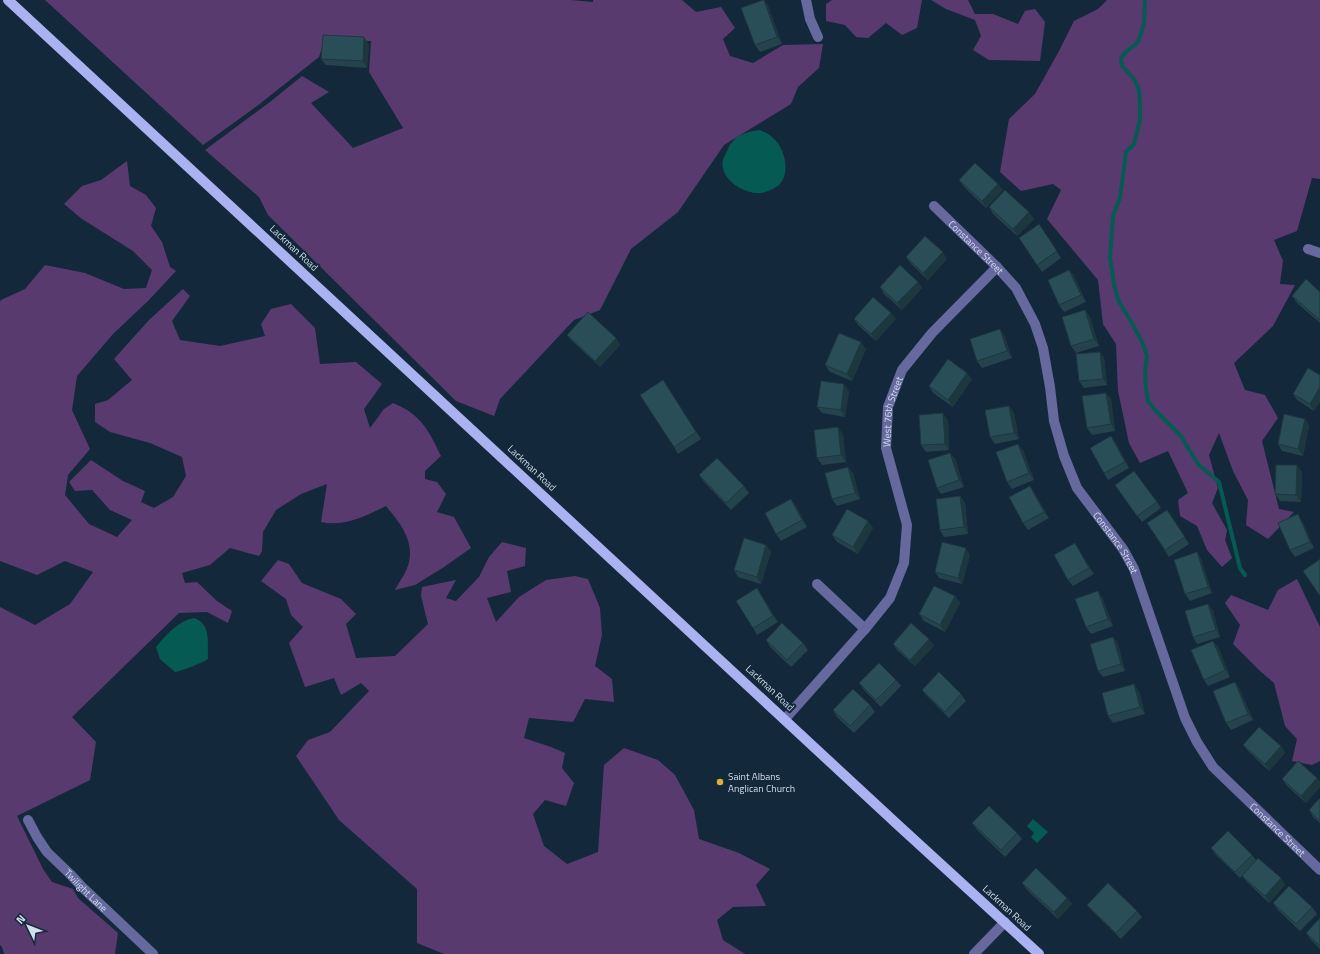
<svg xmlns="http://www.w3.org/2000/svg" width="1320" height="954" viewBox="0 0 1320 954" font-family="'Titillium Web',sans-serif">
  <rect width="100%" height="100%" fill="#14283b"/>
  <path fill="#593a6e" d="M45 0H571L593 2V0H682L696 12 721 7 735 28 723 39 730 56 753 63 783 45 823 44 819 68 798 87 791 104 724 145 678 212 631 249 600 310 574 320 500 399 494 416 456 401 268 215 259 197 205 150 270 102 302 76 329 92 311 103 353 148 403 128 369 72 371 41 325 39 319 57 257 106 203 145Z
    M832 0H922L917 28 902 35 886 23 868 38 856 37 845 25 826 21V4Z
    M931 0H968L975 14H993L1018 24 1025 11 1035 9 1045 22 1040 61 989 60 973 50 981 36 975 20 946 9Z
    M1107 0H1320V179L1312 178 1297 231 1274 240 1283 261 1280 284 1295 285 1273 326 1234 363 1245 390 1265 395 1278 418 1262 441 1279 509 1294 512 1268 539 1246 525 1248 500 1233 471 1219 433 1209 455 1218 488 1212 503 1227 530 1225 540 1232 558 1222 567 1207 550 1197 526 1180 516 1178 500 1188 493 1168 451 1140 463 1129 443 1118 391 1116 344 1103 324 1098 280 1047 219 1061 190 1053 184 1021 191 1000 172 1009 119 1035 94 1059 51 1074 21 1098 9Z
    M127 161 130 186 146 195 156 208 151 226 162 242 170 267 176 271 148 301 113 334 77 376 72 410 90 449 68 475 65 495 89 524 117 537 132 520 110 510 92 490 75 491 69 482 91 460 123 481 145 491 141 502 154 508 173 497 186 476 182 457 150 443 110 432 95 422V404L108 400 132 380 114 359 149 320 183 289 190 296 172 321 180 340 220 346 265 336 261 324 271 309 291 304 315 328 320 364 356 362 382 384 364 409 370 428 384 409 393 403C421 414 429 431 441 456L425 471V479L437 482 446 494 437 512 454 517 471 548 444 567 415 585 395 590C399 582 407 572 409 562 414 540 400 523 386 506 366 516 344 527 321 522L327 484 301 494 276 510 263 532 262 551 259 556 230 548 210 565 182 573 185 583 197 582 217 601 232 611 228 623 207 612 179 613 72 717 96 742 90 780 17 816 43 869 52 882 73 889 78 898 118 933 115 954H4L2 947 0 945V607L35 625 70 604 93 572 65 561 37 575 0 561V302L1 300 25 289 45 265 85 273 124 289 146 288 152 270 133 251 82 219 64 204 82 186 101 180Z
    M502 542 526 548 525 566 507 571 511 592 487 598 496 622 519 597 546 580 575 576 588 579 600 608 602 635 595 666 612 679 614 702 585 699 573 722 529 718 524 738 551 747 565 753 562 768 574 783 566 806 545 800 533 814 544 846 567 864 598 852 604 765 624 748 658 760 675 775 694 810 699 839 739 853 770 869 756 885 766 906 733 907 717 920 723 940 745 954H444L417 943V889L339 820 296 756 308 740 330 732 369 691 361 683 341 695 334 678 305 687 289 643 303 627 291 615 286 599 261 581 278 560 289 564 302 583 341 599 356 614 346 624 356 658 395 656 428 624 421 596 422 587 456 580 446 598 456 601 479 577 489 557Z
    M1297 579 1320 627V761L1312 765 1292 761 1297 739 1285 726 1274 683 1260 671 1233 644 1240 625 1225 603 1231 595 1268 610 1278 590Z"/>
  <path fill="#065a54" d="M760 130C764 132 770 134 773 138 785 148 791 173 779 185 774 189 763 194 756 193 741 192 719 178 723 160 724 157 726 153 728 149 734 135 746 132 760 130Z
    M194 618C212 624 207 644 208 659 202 663 182 671 175 672L160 659 156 647C166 635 178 621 194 618Z
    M1033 819 1048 832 1037 843 1031 837 1034 833 1027 826Z"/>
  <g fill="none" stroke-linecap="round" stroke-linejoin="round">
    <path stroke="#065a54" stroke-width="4" d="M1145 0 1144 24 1138 42 1125 53 1121 58 1122 66 1135 80 1139 90 1140 104V120L1134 144 1126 152 1120 198 1113 216 1110 257 1114 285 1119 302 1132 323 1143 344 1147 356 1145 371 1146 389 1148 401 1154 409 1180 435 1198 464 1219 482 1240 568 1245 575"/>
    <g stroke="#65699d" stroke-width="10">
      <path d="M806 0 810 19 818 37"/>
      <path id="s1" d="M934 206 997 267 1016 288 1035 324 1043 348 1050 387 1054 421 1064 456 1077 488 1123 549 1134 569 1185 718 1197 742 1213 767 1320 870"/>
      <path d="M1308 249 1320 253"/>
      <path d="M817 584 865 629"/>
      <path id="s2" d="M785 719 865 629 890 598 904 563 907 525 886 448 888 407 902 370 932 333 997 267"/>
      <path id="s3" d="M28 820 37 837 47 852 70 874 82 887 153 954"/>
      <path d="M974 954 1005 922"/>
    </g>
    <path stroke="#abb2f2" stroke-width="10" d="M8 0 898 825 1039 954"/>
  </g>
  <path fill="#24434c" d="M764 0 768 6 782 44 760 52 755 45Z
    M369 44 367 68 326 65 321 59Z
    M959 180 998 184 1003 190 986 208 964 187Z
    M989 207 1029 212 1034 219 1017 236 993 214Z
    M1039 224 1061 258 1042 272 1019 238Z
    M906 257 947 259 928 280 911 264Z
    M1069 270 1074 276 1086 302 1064 312 1059 305Z
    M918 282 922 288 902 310 884 294 880 287Z
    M1320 292V323L1297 303 1292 296Z
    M1085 310 1090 317 1099 346 1076 353 1071 346Z
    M854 319H896L876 341 858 325Z
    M1000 329 1004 335 1012 358 982 368 977 361Z
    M567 335 616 338 620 345 600 367 572 341Z
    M866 349 852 381 830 372 825 365Z
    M1100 352 1104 358 1107 385 1084 388 1079 381Z
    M1320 375V402L1314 411 1297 400 1293 394Z
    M972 379 953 407 933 393 929 386Z
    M663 380 701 439 678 454 674 447Z
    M849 391 845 417 822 413 817 407Z
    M1111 399 1115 431 1092 435 1087 428Z
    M1009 406 1014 413 1019 439 995 444 990 437Z
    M1305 419 1309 426 1303 456 1282 451 1278 444Z
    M948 420 949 450 926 452 921 445Z
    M843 434 846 462 822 465 817 458Z
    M1116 443 1129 468 1108 480 1104 473Z
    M1023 450 1034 480 1012 489 1007 482Z
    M950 453 955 459 964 487 941 494 937 488Z
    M1297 465 1302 472 1301 502 1280 501 1275 494Z
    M848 467 853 473 860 499 837 506 832 499Z
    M699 475 744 486 749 493 731 510 704 482Z
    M1115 485 1157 502 1161 508 1142 522Z
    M1030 486 1034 492 1049 518 1028 530 1023 523Z
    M960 496 965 503 968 534 944 537 940 530Z
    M796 506 807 527 781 541 776 534Z
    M1167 510 1189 544 1169 557 1147 523Z
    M868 521 873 528 858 554 837 542 832 535Z
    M1302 521 1314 548 1295 557 1290 550Z
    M1075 543 1079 550 1094 574 1073 586 1068 580Z
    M766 545 771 552 761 584 738 577 734 570Z
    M1197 552 1201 559 1212 593 1190 601 1185 594Z
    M970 555 962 584 939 578 935 572Z
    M757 588 778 622 757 635 753 628Z
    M955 596 960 603 945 632 924 621 919 614Z
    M1102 597 1113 626 1091 634 1086 627Z
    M1208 604 1213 611 1220 637 1197 644 1193 637Z
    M1113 637 1118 644 1125 671 1103 677 1098 671Z
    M929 639 934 646 915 666 897 650 893 644Z
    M766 640 803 643 808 650 791 667 770 647Z
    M1218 647 1230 677 1208 686 1204 680Z
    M896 680 901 686 881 707 864 690 859 683Z
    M1235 682 1239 688 1253 720 1231 730 1226 723Z
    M922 690 961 694 966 701 949 718 927 696Z
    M1139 691 1145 714 1113 723 1108 716Z
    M870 705 875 712 854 733 837 717 833 710Z
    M1243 745 1281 746 1285 753 1269 771 1248 751Z
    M1317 778 1320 782V787L1306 803 1287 786 1282 779Z
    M1320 798V823L1313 817 1309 810Z
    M972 823 1017 833 1022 839 1005 857 977 830Z
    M1211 848 1252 855 1256 860 1281 878 1285 885 1269 903 1247 882 1242 876 1240 878 1216 855Z
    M1022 883 1067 898 1072 904 1058 919 1027 890Z
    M1273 903 1312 907 1317 914 1300 931 1278 910Z
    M1087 905 1137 911 1142 917 1121 939 1092 911Z
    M1320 918V949L1311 940 1306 933Z"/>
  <path fill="#1d373e" d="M764 0 768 6 782 44 777 37Z
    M364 37 369 44 367 68 363 61Z
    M998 184 1003 190 986 208 982 201Z
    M1029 212 1034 219 1017 236 1013 229Z
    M943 252 947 259 928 280 923 273Z
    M1069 270 1074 276 1086 302 1081 295Z
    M918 282 922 288 902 310 897 303Z
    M1085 310 1090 317 1099 346 1094 339Z
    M891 313 896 319 876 341 871 334Z
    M1000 329 1004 335 1012 358 1007 351Z
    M616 338 620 345 600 367 595 361Z
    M861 342 866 349 852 381 847 374Z
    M1100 352 1104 358 1107 385 1103 379Z
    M967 373 972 379 953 407 948 400Z
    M663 380 668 387 701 439 696 432Z
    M844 384 849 391 845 417 841 410Z
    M1320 387V402L1314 411 1310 404Z
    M1106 393 1111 399 1115 431 1111 424Z
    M1009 406 1014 413 1019 439 1014 433Z
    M943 413 948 420 949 450 945 444Z
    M1305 419 1309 426 1303 456 1298 449Z
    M838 427 843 434 846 462 841 455Z
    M1111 436 1116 443 1129 468 1125 462Z
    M1018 444 1023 450 1034 480 1029 473Z
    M950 453 955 459 964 487 959 480Z
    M1297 465 1302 472 1301 502 1296 495Z
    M848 467 853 473 860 499 855 493Z
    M1030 486 1034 492 1049 518 1044 512Z
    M960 496 965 503 968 534 964 527Z
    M791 499 796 506 807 527 802 520Z
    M1298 514 1302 521 1314 548 1310 542Z
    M868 521 873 528 858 554 853 547Z
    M1075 543 1079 550 1094 574 1089 568Z
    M766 545 771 552 761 584 757 577Z
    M966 548 970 555 962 584 958 578Z
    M1197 552 1201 559 1212 593 1208 587Z
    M757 588 761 595 778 622 773 616Z
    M1098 591 1102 597 1113 626 1108 619Z
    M955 596 960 603 945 632 940 625Z
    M1208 604 1213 611 1220 637 1216 630Z
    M1113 637 1118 644 1125 671 1121 664Z
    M929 639 934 646 915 666 910 660Z
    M1213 641 1218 647 1230 677 1225 670Z
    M1235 682 1239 688 1253 720 1248 714Z
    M1134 684 1139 691 1145 714 1140 707Z
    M1281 746 1285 753 1269 771 1265 764Z
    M1317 778 1320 782V787L1306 803 1301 796Z
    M1281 878 1285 885 1269 903 1265 896Z
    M1067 898 1072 904 1058 919 1054 912Z"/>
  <path fill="#2a4e58" stroke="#1d373e" d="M763 0H764L777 37 755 45 741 8Z
    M323 35 364 37 363 61 321 59Z
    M975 163 998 184 982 201 959 180Z
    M1005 190 1029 212 1013 229 989 207Z
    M1039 224 1057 251 1037 265 1019 238Z
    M925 236 943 252 923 273 906 257Z
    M900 265 918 282 897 303 880 287Z
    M1069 270 1081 295 1059 305 1048 280Z
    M1306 279 1320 292V320L1292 296Z
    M873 297 891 313 871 334 854 319Z
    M1085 310 1094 339 1071 346 1062 317Z
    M588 312 616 338 595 361 567 335Z
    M1000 329 1007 351 977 361 970 339Z
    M839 333 861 342 847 374 825 365Z
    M1100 352 1103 379 1079 381 1076 354Z
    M948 359 967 373 948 400 929 386Z
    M1308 368 1320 375V387L1310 404 1293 394Z
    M663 380 696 432 674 447 640 395Z
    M821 381 844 384 841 410 817 407Z
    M1106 393 1111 424 1087 428 1082 396Z
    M1009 406 1014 433 990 437 985 410Z
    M943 413 945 444 921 445 919 415Z
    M1284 414 1305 419 1298 449 1278 444Z
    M838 427 841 455 817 458 814 430Z
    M1111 436 1125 462 1104 473 1090 448Z
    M1018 444 1029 473 1007 482 996 452Z
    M950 453 959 480 937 488 928 460Z
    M717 458 744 486 726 503 699 475Z
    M1276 465H1297L1296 495 1275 494Z
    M848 467 855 493 832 499 825 473Z
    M1134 471 1157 502 1137 516 1115 485Z
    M1030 486 1044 512 1023 523 1009 497Z
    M960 496 964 527 940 530 936 499Z
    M791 499 802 520 776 534 765 513Z
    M847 509 868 521 853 547 832 535Z
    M1167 510 1185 537 1165 550 1147 523Z
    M1298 514 1310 542 1290 550 1278 523Z
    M744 538 766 545 757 577 734 570Z
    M942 542 966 548 958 578 935 572Z
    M1075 543 1089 568 1068 580 1054 555Z
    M1197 552 1208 587 1185 594 1174 560Z
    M1320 559V596L1303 571Z
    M934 586 955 596 940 625 919 614Z
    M757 588 773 616 753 628 736 601Z
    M1098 591 1108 619 1086 627 1075 599Z
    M1208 604 1216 630 1193 637 1185 611Z
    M782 623 803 643 787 660 766 640Z
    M911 623 929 639 910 660 893 644Z
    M1113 637 1121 664 1098 671 1090 644Z
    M1213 641 1225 670 1204 680 1191 650Z
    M879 663 896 680 876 700 859 683Z
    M939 672 961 694 945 712 922 690Z
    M1235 682 1248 714 1226 723 1213 691Z
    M1134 684 1140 707 1108 716 1102 693Z
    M853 689 870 705 850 726 833 710Z
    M1259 727 1281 746 1265 764 1243 745Z
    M1298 761 1317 778 1301 796 1282 779Z
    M1320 798V821L1309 810Z
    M989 806 1017 833 1001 850 972 823Z
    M1228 831 1252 855 1235 872 1211 848Z
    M1258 858 1281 878 1265 896 1242 876Z
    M1036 868 1067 898 1054 912 1022 883Z
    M1108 883 1137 911 1116 933 1087 905Z
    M1289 886 1312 907 1296 924 1273 903Z
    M1320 918V946L1306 933Z"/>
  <circle fill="#d7b434" stroke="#14283b" stroke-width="1.5" cx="720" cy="782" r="4"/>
  <g text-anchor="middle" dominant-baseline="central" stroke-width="4" stroke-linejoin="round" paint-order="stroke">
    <g font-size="10" fill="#d1deeb" stroke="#14283b">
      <text stroke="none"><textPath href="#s1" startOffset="59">Constance Street</textPath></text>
      <text transform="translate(294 248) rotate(43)">Lackman Road</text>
      <text stroke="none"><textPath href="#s2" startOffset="353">West 76th Street</textPath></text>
      <text transform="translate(532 468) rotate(43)">Lackman Road</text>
      <text stroke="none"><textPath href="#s1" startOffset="394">Constance Street</textPath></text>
      <text transform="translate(770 688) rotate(43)">Lackman Road</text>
      <text stroke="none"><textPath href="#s1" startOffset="730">Constance Street</textPath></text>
      <text stroke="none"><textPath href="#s3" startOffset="92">Twilight Lane</textPath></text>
      <text transform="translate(1007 908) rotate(43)">Lackman Road</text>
    </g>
    <g font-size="10" fill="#d1deeb" stroke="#14283b" text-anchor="start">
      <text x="728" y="776">Saint Albans<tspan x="728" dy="12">Anglican Church</tspan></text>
    </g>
  </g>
  <g transform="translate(28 926) rotate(313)" stroke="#14283b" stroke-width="3" paint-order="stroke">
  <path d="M0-3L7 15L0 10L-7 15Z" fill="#d1deeb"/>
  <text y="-6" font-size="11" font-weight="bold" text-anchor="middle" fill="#d1deeb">N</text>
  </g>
</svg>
